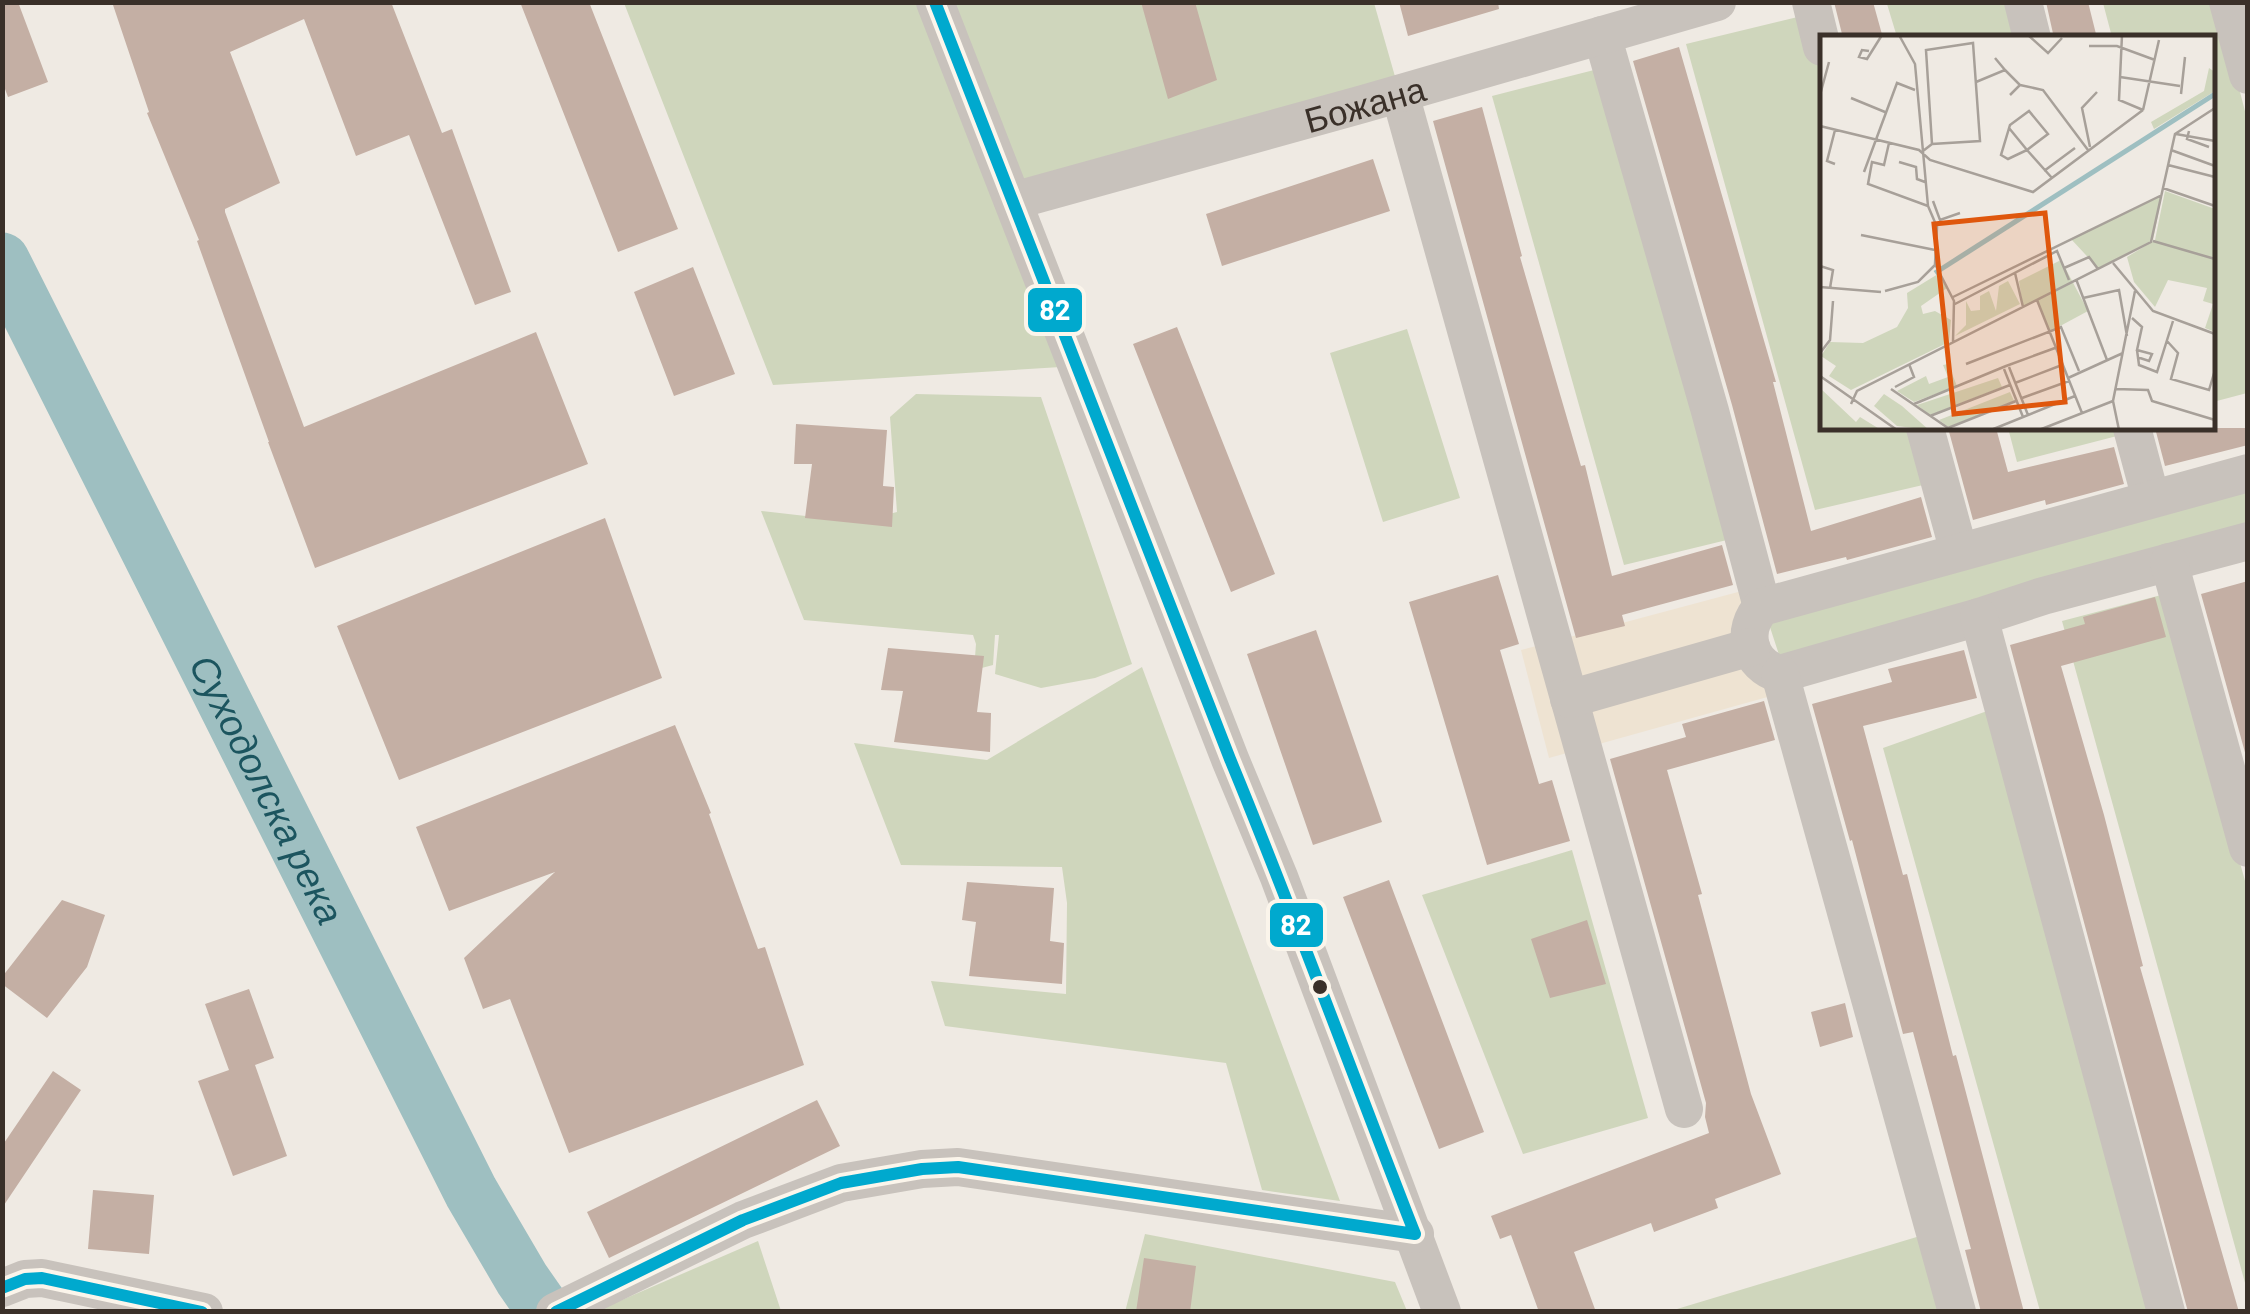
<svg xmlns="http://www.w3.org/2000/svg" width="2250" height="1314" viewBox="0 0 2250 1314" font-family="Barlow,sans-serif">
  <rect width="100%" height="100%" fill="#efeae3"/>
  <path fill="#cfd6bc" d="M1890 2 2009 3 2018 37H1897L1887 4Z
    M624 3H1374L1400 94 1013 201 1077 366 773 385Z
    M2103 3H2217L2247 119V393L2213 402 2212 38 2112 37Z
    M1806 15 1822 82V428H1909L1923 485 1815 510 1686 44Z
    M1602 68 1731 539 1624 565 1492 96Z
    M1407 329 1460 498 1383 522 1330 353Z
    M916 394 1041 397 1132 664 1095 678 1041 688 995 674 999 635H995L993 665 974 670 976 644 973 635 804 620 761 511 858 522 897 512 890 417Z
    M2008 428H2115L2117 436 2017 462Z
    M2247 473V541L1784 670 1765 612Z
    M2165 594 2247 888V1290L2062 621Z
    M1142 667 1340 1201 1262 1190 1226 1063 945 1026 931 981 1066 994 1067 903 1062 867 901 865 854 743 987 760Z
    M1990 710 2153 1311H2040L1883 748Z
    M1572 850 1648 1118 1523 1154 1422 895Z
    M1145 1234 1395 1282 1407 1311 1125 1312Z
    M1920 1236 1941 1312H1667Z
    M758 1241 781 1311 594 1312Z"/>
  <path fill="#eee3d2" d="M1753 588 1782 693 1549 758 1521 650Z"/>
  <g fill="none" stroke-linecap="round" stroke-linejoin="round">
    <path stroke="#9ebfc1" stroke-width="55" id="s1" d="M2 260 471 1192 522 1279 545 1312"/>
  </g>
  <path fill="#c4afa4" d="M2 2H18L48 82 8 97 2 81Z
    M112 2H391L442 133 452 129 511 292 475 305 409 135 356 156 304 19 230 52 280 183 225 209V212L304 427 536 332 588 464 315 568 268 442H269L197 241 199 240 147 113 149 112Z
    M520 2H589L678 229 618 252Z
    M1141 2H1195L1217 80 1168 99Z
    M1399 2H1498L1499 9 1408 36Z
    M1834 2H1873L1883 38H1843Z
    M2046 2H2088L2097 38H2054Z
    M1679 47 1776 382H1773L1811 531 1921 497 1932 537 1847 560 1846 557 1777 574 1732 405 1633 61Z
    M1482 107 1522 256 1520 257 1581 466 1585 465 1612 576 1722 545 1733 585 1622 615 1625 626 1576 638 1433 121Z
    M1373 159 1390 211 1222 266 1206 214Z
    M693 267 735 374 674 396 634 292Z
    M1177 327 1275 574 1231 592 1133 344Z
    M796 424 887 430 883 486 894 487 892 527 805 518 812 464H794Z
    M1948 428H1996L2008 472 2114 447 2124 484 2046 505 2045 500 1973 520Z
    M2155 428H2248V445L2165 466Z
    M605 518 662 678 399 780 337 626Z
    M1498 575 1519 644 1500 650 1539 784 1552 780 1570 841 1487 865 1409 602Z
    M2248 581V756H2246L2201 594Z
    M2155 597 2166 637 2061 666 2104 815 2143 966 2140 967 2239 1312H2188L2010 645 2085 624 2083 617Z
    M1316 630 1382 822 1313 845 1247 654Z
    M888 648 984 656 977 712 991 713 990 752 894 742 903 691 881 690Z
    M1964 650 1977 698 1863 726 1903 875 1907 874 1953 1056 1956 1055 2024 1312H1981L1965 1250 1971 1249 1913 1032 1903 1034 1852 840 1850 841 1812 704 1892 682 1888 669Z
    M1764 701 1775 740 1667 770 1702 894 1698 895 1751 1094 1781 1174 1715 1199 1718 1208 1654 1232 1651 1223 1574 1252 1596 1312H1539L1511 1235 1500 1239 1491 1216 1709 1133 1705 1117 1706 1103 1610 759 1686 737 1682 724Z
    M675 725 711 813 709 814 758 949 765 947 804 1065 569 1153 510 999 483 1009 464 958 555 872 449 911 416 827Z
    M1389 880 1484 1132 1439 1149 1343 897Z
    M967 882 1054 888 1050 941 1064 943 1062 984 969 976 976 922 962 920Z
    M62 900 105 915 87 967 47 1018 2 984V977Z
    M1587 920 1606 984 1550 998 1531 939Z
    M249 989 274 1058 255 1065 287 1156 233 1176 198 1081 229 1070 205 1004Z
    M1845 1003 1853 1037 1820 1047 1811 1012Z
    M53 1071 81 1090 2 1208V1146Z
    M817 1100 840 1146 609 1258 587 1212Z
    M93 1190 154 1195 149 1254 88 1249Z
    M1144 1258 1196 1266 1190 1312H1136Z"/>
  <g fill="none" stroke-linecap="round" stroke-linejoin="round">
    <g stroke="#c8c2bc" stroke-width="38">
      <path d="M935 2 1230 759 1279 877 1442 1312"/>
      <path d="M1811 2 1822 47"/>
      <path d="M2023 2 2032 38"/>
      <path d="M2228 2 2248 75"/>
      <path d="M1602 35 1710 411 1762 607"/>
      <path d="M1400 94 1684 1109"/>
      <path id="s2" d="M1013 201 1363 104 1717 2"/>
      <path d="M1925 428 1959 552"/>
      <path d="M2132 428 2151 499"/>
      <path d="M2248 473 1762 607C1740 630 1748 665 1780 674L1979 617 2043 596 2248 541"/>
      <path d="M2169 562 2248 848"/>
      <path d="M1979 617 2166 1312"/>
      <path d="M1780 674 1957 1312"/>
      <path d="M1569 699 1751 647"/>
      <path d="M2 1288 25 1279 42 1278 204 1312"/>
      <path d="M555 1312 743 1220 841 1183 922 1169 958 1167 1415 1234"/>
    </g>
    <defs>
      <path id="bus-1" d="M935 2 1230 759C1295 916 1353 1076 1415 1234
        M2 1288 25 1279 42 1278 202 1312
        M556 1312 743 1220 841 1183 922 1169 958 1167 1415 1234"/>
    </defs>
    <use href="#bus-1" stroke="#fbf5eb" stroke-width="20"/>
    <use href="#bus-1" stroke="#00a9ce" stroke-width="12"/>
  </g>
  <circle fill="#3a3029" stroke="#fbf5eb" stroke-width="4" cx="1320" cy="987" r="9"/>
  <g text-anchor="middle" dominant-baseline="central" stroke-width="8" stroke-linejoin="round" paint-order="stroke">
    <g font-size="35" fill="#3a3029" stroke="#fbf5eb">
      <text stroke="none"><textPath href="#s2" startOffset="365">Божана</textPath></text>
    </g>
    <g font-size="38" font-style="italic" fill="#1c555f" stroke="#fbf5eb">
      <text stroke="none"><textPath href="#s1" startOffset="592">Суходолска река</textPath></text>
    </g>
  </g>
  <g transform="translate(1820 35)">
    <rect width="395" height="395" fill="#efeae3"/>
    <path d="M389 33 395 37V56L334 94 331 87 384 56ZM345 156 395 174V297L385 293 393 269 383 266 387 253 348 245 335 272 314 247 307 222 335 205ZM342 160 333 205 278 233 251 204ZM241 225 268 276 229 297 217 265 203 272 199 246ZM118 239 127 253 101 271 103 279 115 276 131 285 129 307 31 355 9 341 16 331 1 321 10 307 43 308 77 292 88 273 87 258ZM188 246 200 269 135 301 146 290V266L151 276 160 275V261L169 256 176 276 179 251ZM128 329 137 351 94 367 77 356 106 341 109 349 128 342 123 330ZM178 343 182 352 110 380 97 370ZM0 353 36 387 40 382 61 395H0ZM190 357 194 366 128 392 119 385ZM64 359 82 371 109 395 77 391 54 371Z" fill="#cfd6bc"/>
    <path fill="none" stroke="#9ebfc1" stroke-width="5" d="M115 238 395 59"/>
    <path fill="none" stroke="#a7a099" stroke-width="2.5" d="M79 0 95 29 108 171 117 192 115 229 134 266 133 307M208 0 228 18 242 3M302 0 299 65 323 75M269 11H297L335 25M49 16 42 15 39 22 47 24 62 0M185 35 200 50 190 60M300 42 360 51M156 47 185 35 175 23M200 50 223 55 268 115M361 59 365 22M0 60 9 27M31 63 65 77M323 75 339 5M0 91 99 115 110 125 213 157 323 75M189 93 207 115 188 124 181 120 190 90 209 76 228 99 207 115 232 143M369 96 367 104 389 112M356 99 395 106M69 108 64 130 52 127 48 149 108 171M270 112 262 73 277 57M351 115 395 131M103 116 112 109 160 106 153 8 106 15 112 109M79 127 96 132 97 144 105 147M15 129 7 126 15 95M348 130 395 142M224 136 255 113M44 137 77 48 95 55M343 153 395 171M113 166 120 185 140 178M41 200 115 215M333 206 395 224M293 228 333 276 395 299M0 231 13 235 10 253M244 233 269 222 278 234M195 238 203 272M256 244 287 325M0 252 61 257M65 256 98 247 115 230M133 262 342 160M263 263 299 255 307 301M217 265 262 378M135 269 237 216 249 245M312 283 322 292 317 315 332 319 329 326 317 322M347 306 358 318 351 344 389 355 395 335M317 315 319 330 337 337 353 286M0 318 10 305 13 266M146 329 241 292 259 336M186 331 235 313M189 332 208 380M184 334 203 382M0 341 77 395M248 343 303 318M195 348 242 330M75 352 94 342 89 329M71 354 128 393M296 354 328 355 332 366 395 385M202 363 249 346M31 369 37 356 331 207 355 99 395 73M94 369 186 331M110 381 190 350M128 393 196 366M171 395 255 361M219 395 293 366M299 395 293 366 315 256"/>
    <path fill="#df570d" fill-opacity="0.15" stroke="#df570d" stroke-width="5" d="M225 178 245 367 134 379 114 189Z"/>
    <rect width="395" height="395" fill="none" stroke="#3a3029" stroke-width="5"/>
  </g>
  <g stroke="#fbf5eb" stroke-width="4">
    <rect x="1026" y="286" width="58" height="48" rx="10" fill="#00a9ce"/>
    <rect x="1268" y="901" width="57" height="48" rx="10" fill="#00a9ce"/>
  </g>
  <g font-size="28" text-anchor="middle" font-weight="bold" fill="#fff">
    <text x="1055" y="320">82</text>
    <text x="1296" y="935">82</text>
  </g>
  <rect width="2250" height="1314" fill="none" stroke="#3a3029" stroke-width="10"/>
</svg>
